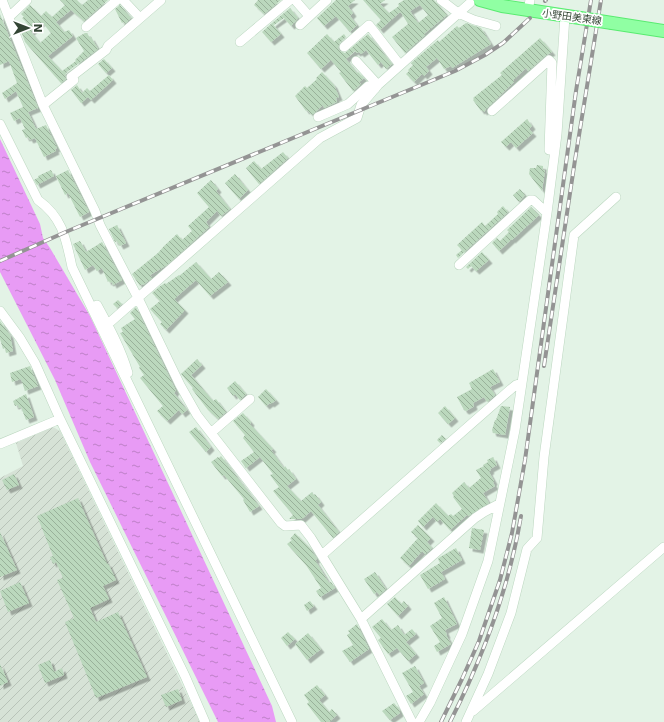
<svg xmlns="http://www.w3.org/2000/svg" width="664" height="722" viewBox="0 0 664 722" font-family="'DejaVu Sans','Noto Sans JP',sans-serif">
  <defs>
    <pattern id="industrial-furrows" width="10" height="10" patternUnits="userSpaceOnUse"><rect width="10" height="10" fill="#d6e2d6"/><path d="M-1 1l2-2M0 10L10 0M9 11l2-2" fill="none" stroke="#b8c3b8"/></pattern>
    <pattern id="water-ripples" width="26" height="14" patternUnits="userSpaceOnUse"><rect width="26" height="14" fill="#e89bf5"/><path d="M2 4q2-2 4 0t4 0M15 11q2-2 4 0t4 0" fill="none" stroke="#bd80c7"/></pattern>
    <pattern id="building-back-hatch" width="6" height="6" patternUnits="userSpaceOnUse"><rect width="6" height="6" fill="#bbd8bd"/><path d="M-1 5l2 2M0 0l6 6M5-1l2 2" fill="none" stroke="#99b19a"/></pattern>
    <filter id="shadow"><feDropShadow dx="3.5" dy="3.5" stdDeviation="0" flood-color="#0004"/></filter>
  </defs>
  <rect width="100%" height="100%" fill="#e3f3e6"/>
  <path fill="url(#industrial-furrows)" d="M53 427 60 431 200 722H0V478L23 466 16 443Z"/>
  <path fill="url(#water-ripples)" d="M0 139 40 224 43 238 50 248 90 316 272 706 276 722H218L90 462 55 380 0 272Z"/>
  <path fill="url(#building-back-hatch)" fill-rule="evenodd" filter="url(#shadow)" d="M60 0H77L82 5 88 0H108L84 21 71 10 56 22 64 32 69 30 73 36 48 56 60 69 62 71 76 61 75 60 84 51 76 38 85 33H87L90 38 91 37 98 49 67 72 65 75 66 79 61 83 25 42 21 31 28 24 22 18 24 17 21 14 30 5 41 16 46 11 52 17 65 5ZM42 22 51 33 40 43 31 32Z
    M258 0H281L264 14 254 5Z
    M336 0H355L348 6 353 13 350 16 357 25 350 32 336 16 324 26 317 18Z
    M363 0H385L380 4 389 13 399 6 398 4 404 0H434L447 15 424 34 425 35 405 53 392 37 408 24 402 14 400 12 380 30 376 25 381 20ZM420 5 428 15 418 23 410 11Z
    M120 5 131 18 125 24 124 22 122 23 115 9Z
    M290 8 298 18 294 23 291 26 284 18 274 25 272 23Z
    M0 14 38 108 28 112 36 129 46 125 57 148 55 149 56 151 44 157 35 138 30 140 28 137 26 138 22 130 25 129 20 118 14 121 10 113 23 107 16 91 5 99 2 93 17 83 9 61 0 65Z
    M272 23 281 34 271 42 262 32Z
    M466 23 481 28 491 44 452 68 451 66 444 69 437 58 426 67 429 71 424 76 422 74 414 82 406 74 409 71 408 70 413 65 411 63 438 40 439 42 457 26 459 28Z
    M327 34 334 42 344 34 346 37 340 43 338 48 340 51 345 53 368 34 392 64 386 69 381 62 378 65 366 50 361 54 359 52 357 53 355 51 346 59 357 73 358 72 364 78 359 82 361 84 353 91 339 73 341 72 331 60 321 69 307 53Z
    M540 38 552 52 545 56 528 71 526 68 513 80 514 82 486 109 484 112 482 110 481 111 473 100 474 99 473 98 502 75 500 73Z
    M104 59 112 68 106 73 98 64Z
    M322 72 334 85 339 97 336 98 337 102 324 108 323 105 312 115 307 110 306 111 295 96 305 86 307 88 317 79 316 78Z
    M109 75 113 80 91 100 88 97 81 103 71 90 77 85 82 93 87 88 90 91Z
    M527 119 532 126 529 129 533 133 516 148 511 142 506 147 501 142Z
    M283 152 288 158 259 184 246 168 254 161 261 169Z
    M537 165 543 166V170H545L542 191 529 174 530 168H536Z
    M51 170 54 176 37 185 34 180 39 177 38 176Z
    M68 170 89 212 80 217 68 193 65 195 56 176Z
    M235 174 248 190 239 199 225 183Z
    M211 180 218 189 216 191 230 209 221 216 217 211 206 222 209 227 167 265 150 275 152 278 143 285 142 284 140 286 132 274 158 253 164 246 177 234 182 240 192 231 188 226 209 207 197 193Z
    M520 189 525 195 520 201H518L513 195Z
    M503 206 508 212 458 258 456 255 462 250 457 245 482 222 485 226 498 214 497 212Z
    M531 207 539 215 512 240V239L499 251 492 243 497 238 500 241 509 232 507 230Z
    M117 225 126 243 120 246 117 241 115 242 109 229Z
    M80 241 86 252 102 242 122 280 113 285 112 282 110 283 109 281 108 282 102 268 97 271 93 265 85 270 73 244Z
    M482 252 489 260 476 271 471 266 468 269 466 267Z
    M196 262 211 279 219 272 228 282 210 296 196 280 174 299 185 310 166 330 160 324 162 322 150 309 160 301 152 293 159 287 165 283 166 284 179 275V276Z
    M118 300 122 304 117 308 113 304Z
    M136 307 176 391 174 393 187 410 182 414 179 410 167 421 157 411 163 406 140 378 144 375 139 368 140 367 120 333 123 332 121 328 135 319 130 313Z
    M0 321 10 335 13 351 6 353 5 348 3 349 0 339Z
    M197 359 202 365 191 375 213 401 216 399 226 412 218 419 208 410 192 389 193 388 181 374Z
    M30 366 38 386 25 391 21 379 12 382 10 373Z
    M493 369 500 382 490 387 495 395 487 402 484 397 473 403 474 406 473 407 466 411 464 410 457 397 472 389 469 383Z
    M235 381 246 394 240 400 235 394 233 396 227 388Z
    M266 389 276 400 271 404 270 403 266 406 258 397Z
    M26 394 34 417 26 420 21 407 19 408 18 405 15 406 13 401Z
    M445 406 455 418 448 424 438 413Z
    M501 406 510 407 505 435 493 433 492 430 495 420H496Z
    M243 413 251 422 250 424 273 449 271 450 284 468 285 466 288 470 289 469 296 479 287 486 301 501 312 492 314 495 315 494 321 502 318 505 339 532 333 538 311 511 302 519H289L293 515 273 491 279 487 270 475 273 474 260 457 246 468 241 461 254 452 243 438 245 435 233 421Z
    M196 427 211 447 206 452 189 432Z
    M442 435 446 439 440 443 437 440Z
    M221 456 259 506 250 512 243 500 244 499 224 475 222 476 211 462 218 457 219 458Z
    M493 457 497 465 490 469 491 470 489 472 494 481 493 483 495 486 483 493 489 503 468 516 467 515 450 530 440 519 437 522 433 517 423 527 418 521 436 503 448 516 451 514 453 516 462 509 453 497 454 496 452 493 464 482 469 488 481 478 476 470 484 466 483 465 488 462 487 460Z
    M14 474 19 485 7 490 2 480Z
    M78 498 107 564 108 563 116 580 103 586 109 599 90 608 96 622 118 612 147 677 96 698 65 622 74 618 57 580 63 578 56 562 53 564 50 557 53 556 37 516Z
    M418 525 431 538 427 542 432 548 425 554 422 551 409 566 400 558 418 538 411 532Z
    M472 528 484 530 480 550 469 548Z
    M0 532 17 570 0 577Z
    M295 533 310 548 317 559 315 560 329 583 331 582 335 588 320 597 316 591 321 588 306 565 287 544 292 540 290 539Z
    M456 548 462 560 441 572 445 579 428 589 420 575 440 563 438 559 440 557Z
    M375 572 386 589 379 595 377 592 374 594 364 579Z
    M20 582 29 603 8 612 0 591Z
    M395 597 401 604 404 601 408 606 398 616 387 604Z
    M444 597 457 624 445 630 447 635H446L451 644 437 652 434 646 440 642 430 626 442 618 434 603Z
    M310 601 314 606 307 611 304 605Z
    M382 619 391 630 398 625 404 635 412 629 416 634 406 642 416 654 408 661 397 648 388 654 378 640 381 638 372 627Z
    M357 624 369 649 350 662 342 651 353 645 347 635 350 633 348 631Z
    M288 632 295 639 287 646 281 638Z
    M308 633 321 649 307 660 295 644Z
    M50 660 54 672 62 668 64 675 45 683 38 665Z
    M0 664 8 682 0 686Z
    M415 666 424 683 419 686 424 694 411 704 406 696 413 692 402 673Z
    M317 685 325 695 319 700 329 712 332 709 337 715 329 722H321L307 704 309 702 304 695Z
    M178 689 182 700 166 707 161 695Z
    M394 703 399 709 400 713 390 720 382 711Z"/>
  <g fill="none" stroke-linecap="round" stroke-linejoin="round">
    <defs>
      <path id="minor" d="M2 0 43 105 95 211 100 225 138 298 180 385 197 415 281 523 285 526 301 525 311 538 361 619 412 722
        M123 0 140 18
        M295 0 309 16
        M441 0 458 13 474 20 496 26
        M528 10 530 0
        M9 17 27 0
        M300 25 327 0
        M86 27 117 0
        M240 42 290 0
        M344 47 369 25 400 65
        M356 61 378 85
        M43 105 74 80 71 77 106 50 108 46 161 0
        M492 111 549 60 552 63 549 150
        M318 117 348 104 368 86 375 89
        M0 124 38 200C63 218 66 239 72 267L292 722
        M459 265 530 200H533L547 213
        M97 305C109 327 121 349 128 373
        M0 311 20 338 35 363 60 419 185 676 205 722
        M108 324 320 138 357 118 361 105 378 85 470 3
        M212 432 250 399
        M0 444 60 419
        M322 555 511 389 516 385 522 383
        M361 619 475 518 484 512 499 504
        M473 711 664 547
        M419 722 430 703 462 634 488 561 493 537 515 430 522 383 547 213 557 134 565 16
        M466 722 488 674 511 613 527 549 537 538 544 457 574 235 616 197"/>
      <path id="major" d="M480 0 502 6 580 18
        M612 23 664 31"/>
    </defs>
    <use href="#minor" stroke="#bcd7c0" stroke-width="10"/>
    <use href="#major" stroke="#59eb70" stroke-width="14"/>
    <use href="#minor" stroke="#fff" stroke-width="9"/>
    <use href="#major" stroke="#90ffa3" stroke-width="12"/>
    <defs>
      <path id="rail" d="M545 1 546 0
        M0 261 68 231 455 71 485 55 503 43 530 18
        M544 366 575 160 601 0
        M441 722 462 679 479 641 500 580 512 533 525 460 576 91 591 0
        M450 722C483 657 509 588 521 516"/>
    </defs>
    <use href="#rail" stroke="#949494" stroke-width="4"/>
    <use href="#rail" stroke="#fff" stroke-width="2.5" stroke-dasharray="8" stroke-linecap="butt"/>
    <defs>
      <path id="major-bridge" d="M580 18 612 23"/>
    </defs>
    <use href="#major-bridge" stroke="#59eb70" stroke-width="14" stroke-linecap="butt"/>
    <use href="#major-bridge" stroke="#90ffa3" stroke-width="12"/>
  </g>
  <g text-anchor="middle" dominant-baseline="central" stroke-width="3.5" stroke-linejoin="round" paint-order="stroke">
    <g font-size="10" fill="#334534" stroke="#fff">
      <text transform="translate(572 17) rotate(8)">小野田美東線</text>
    </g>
  </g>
  <g transform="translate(28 28) rotate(90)" stroke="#ffffff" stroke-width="3" paint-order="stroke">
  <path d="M0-3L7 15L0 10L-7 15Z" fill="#334534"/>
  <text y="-6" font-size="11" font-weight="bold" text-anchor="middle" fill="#334534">N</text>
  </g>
</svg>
